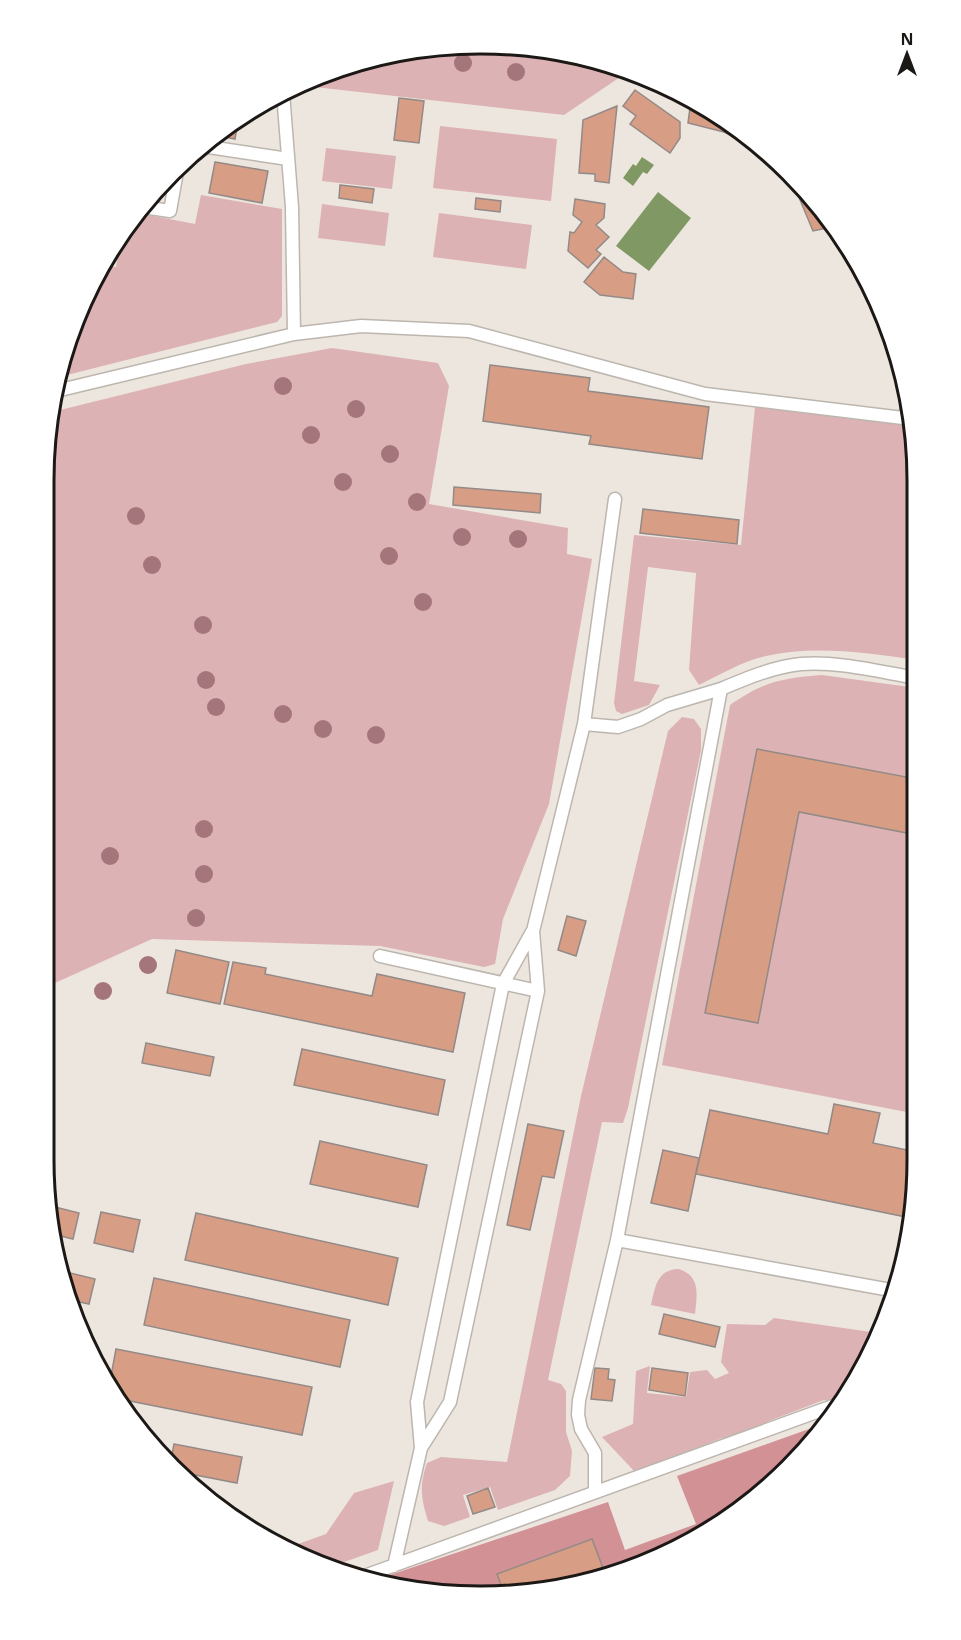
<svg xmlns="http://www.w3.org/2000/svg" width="961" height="1640" viewBox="0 0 961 1640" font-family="'Open Sans',sans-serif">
  <rect width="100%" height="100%" fill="#ede6df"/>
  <path fill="#ddb2b4" d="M480 44 565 52 629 71 564 115 297 85C353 55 418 50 480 44Z
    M440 126 557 139 551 201 433 188Z
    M326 148 396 156 392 189 322 181Z
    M201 195 282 209V316L277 322 59 377 67 340 103 266 116 267 122 232 138 213 195 224Z
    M322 204 389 213 385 246 318 238Z
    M439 213 532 225 526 269 433 257Z
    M332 348 438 363 449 386 429 504 568 528 567 554 592 559 549 804 503 919 495 964 484 967 380 946 152 939 44 988V452L52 412 246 364Z
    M755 407 911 426 917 452V660C867 653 815 645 766 656 743 661 719 675 699 685L689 670 696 573 648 567 634 681 660 685 649 705 622 714 616 711 614 703 634 535 741 545Z
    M822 675 917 688V779L757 749 705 1013 758 1023 799 812 917 835V1114L662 1065 730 705C762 682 782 678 822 675Z
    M682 717 694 719 701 729V750L628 1108 623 1123 602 1122 548 1380 561 1384 566 1391V1432L572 1451 570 1476 555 1490 498 1510 490 1487 463 1495 470 1517 444 1526 428 1521C421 1498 419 1486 427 1463L441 1457 507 1462 581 1096 668 731Z
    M678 1269C701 1275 697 1295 695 1314L651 1305C655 1287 657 1270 678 1269Z
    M774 1318 878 1333 848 1394 831 1401 824 1400 769 1421 745 1435 722 1438 635 1472 602 1437 633 1424 636 1371 650 1366 647 1393 686 1397 690 1372 707 1370 715 1379 729 1373 721 1362 727 1324 765 1325Z
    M394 1481 378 1550 333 1566 290 1547 326 1534 354 1493Z"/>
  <path fill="#d19195" d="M823 1424 747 1506 621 1573 606 1576 591 1539 497 1574 505 1595 369 1582 608 1502 625 1550 696 1524 677 1476Z"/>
  <path fill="#809864" d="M642 157 654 165 647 174 643 172 633 186 623 178 633 164 636 166Z
    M658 192 691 218 649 271 616 246Z"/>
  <path fill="#d89d85" stroke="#938a87" stroke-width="1.5" d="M635 90 680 122V138L670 153 630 124 636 116 623 106Z
    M399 98 424 101 419 143 394 140Z
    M691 100 723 117 790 172 832 227 813 231 798 195 778 165 755 146 724 132 688 123Z
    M617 106 609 183 595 181V174L579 173 583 120Z
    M239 116 235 139 215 135 237 117Z
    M215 162 268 171 262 203 209 193Z
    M340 185 374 189 372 203 339 198Z
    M476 198 501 201 500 212 475 209Z
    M575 199 605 204 604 218 596 225 609 237 596 250 601 254 588 268 568 251 570 232 574 233 582 222 573 215Z
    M604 257 623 272 636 274 633 299 600 295 584 282Z
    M490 365 590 378 588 391 709 407 702 459 589 444 591 436 483 421Z
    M454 487 541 494 540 513 453 505Z
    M643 509 739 520 737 544 640 533Z
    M757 749 917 779V835L799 812 758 1023 705 1013Z
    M567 916 586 921 576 956 558 950Z
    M176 950 229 962 220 1004 167 993Z
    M233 962 266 968 265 974 372 996 377 974 465 993 453 1052 224 1004Z
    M146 1043 214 1057 210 1076 142 1063Z
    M302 1049 445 1080 438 1115 294 1085Z
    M834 1104 880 1113 873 1143 917 1152V1188L911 1218 696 1174 710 1110 828 1134Z
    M528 1124 564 1131 554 1178 542 1176 530 1230 507 1225Z
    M320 1141 427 1165 418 1207 310 1184Z
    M663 1150 699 1158 688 1211 651 1203Z
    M51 1206 79 1213 73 1239 56 1235Z
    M101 1212 140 1220 133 1252 94 1243Z
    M196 1213 398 1258 388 1305 185 1260Z
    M62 1271 95 1279 89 1304 66 1299Z
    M154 1278 350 1320 340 1367 144 1325Z
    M664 1314 720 1327 715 1347 659 1334Z
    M116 1349 312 1387 302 1435 120 1399 110 1381Z
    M595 1368 609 1369 608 1379 615 1380 612 1401 591 1399Z
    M652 1368 688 1373 685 1396 649 1390Z
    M174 1444 242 1457 237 1483 185 1473 171 1460Z
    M488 1488 495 1507 473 1514 467 1496Z
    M734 1509 736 1512 716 1523 714 1517Z
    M592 1539 606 1576 505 1595 497 1574Z"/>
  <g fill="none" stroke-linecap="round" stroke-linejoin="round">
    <defs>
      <path id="service" d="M283 93 292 207 294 334
        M202 146 288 159
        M143 207 170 211 178 166
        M56 391 294 334 361 326 469 331 705 394 903 418 908 407
        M584 724 618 727 641 719 667 705 721 689
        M380 956 538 991
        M617 1240 896 1291
        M421 1448 417 1402 503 984 532 932
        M595 1492V1453L581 1429 578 1415 579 1400 617 1240 721 689C747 678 773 667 801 664 839 661 880 672 917 678
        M394 1566 421 1448 450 1402 538 991 533 931 584 724 615 499
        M359 1578 844 1402"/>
    </defs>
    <use href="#service" stroke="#bcb6af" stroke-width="15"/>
    <use href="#service" stroke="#fff" stroke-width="12"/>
  </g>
  <g fill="#a4767b">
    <circle cx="463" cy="63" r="9"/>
    <circle cx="516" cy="72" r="9"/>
    <circle cx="283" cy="386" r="9"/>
    <circle cx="356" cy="409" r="9"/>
    <circle cx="311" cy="435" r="9"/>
    <circle cx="390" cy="454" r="9"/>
    <circle cx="343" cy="482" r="9"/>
    <circle cx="417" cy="502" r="9"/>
    <circle cx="136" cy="516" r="9"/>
    <circle cx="462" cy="537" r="9"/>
    <circle cx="518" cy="539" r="9"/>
    <circle cx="389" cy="556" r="9"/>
    <circle cx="152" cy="565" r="9"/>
    <circle cx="423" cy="602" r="9"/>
    <circle cx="203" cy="625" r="9"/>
    <circle cx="206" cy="680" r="9"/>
    <circle cx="216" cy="707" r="9"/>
    <circle cx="283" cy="714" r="9"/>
    <circle cx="323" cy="729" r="9"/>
    <circle cx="376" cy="735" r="9"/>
    <circle cx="204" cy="829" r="9"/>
    <circle cx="110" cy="856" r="9"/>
    <circle cx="204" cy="874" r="9"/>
    <circle cx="196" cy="918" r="9"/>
    <circle cx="148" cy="965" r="9"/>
    <circle cx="103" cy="991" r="9"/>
  </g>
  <path d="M0 0H961V1640H0ZM480 54H481A426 426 0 0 1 907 480V1160A426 426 0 0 1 481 1586H480A426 426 0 0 1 54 1160V480A426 426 0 0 1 480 54Z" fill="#fff" fill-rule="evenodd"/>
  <path fill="none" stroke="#1b1816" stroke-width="3" d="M480 54H481A426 426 0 0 1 907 480V1160A426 426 0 0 1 481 1586H480A426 426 0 0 1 54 1160V480A426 426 0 0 1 480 54Z"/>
  <g transform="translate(907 54)" stroke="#ffffff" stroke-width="4.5" paint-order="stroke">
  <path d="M0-4.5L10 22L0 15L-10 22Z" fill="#1b1816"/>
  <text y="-9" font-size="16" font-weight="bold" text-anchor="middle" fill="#1b1816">N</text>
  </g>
</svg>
